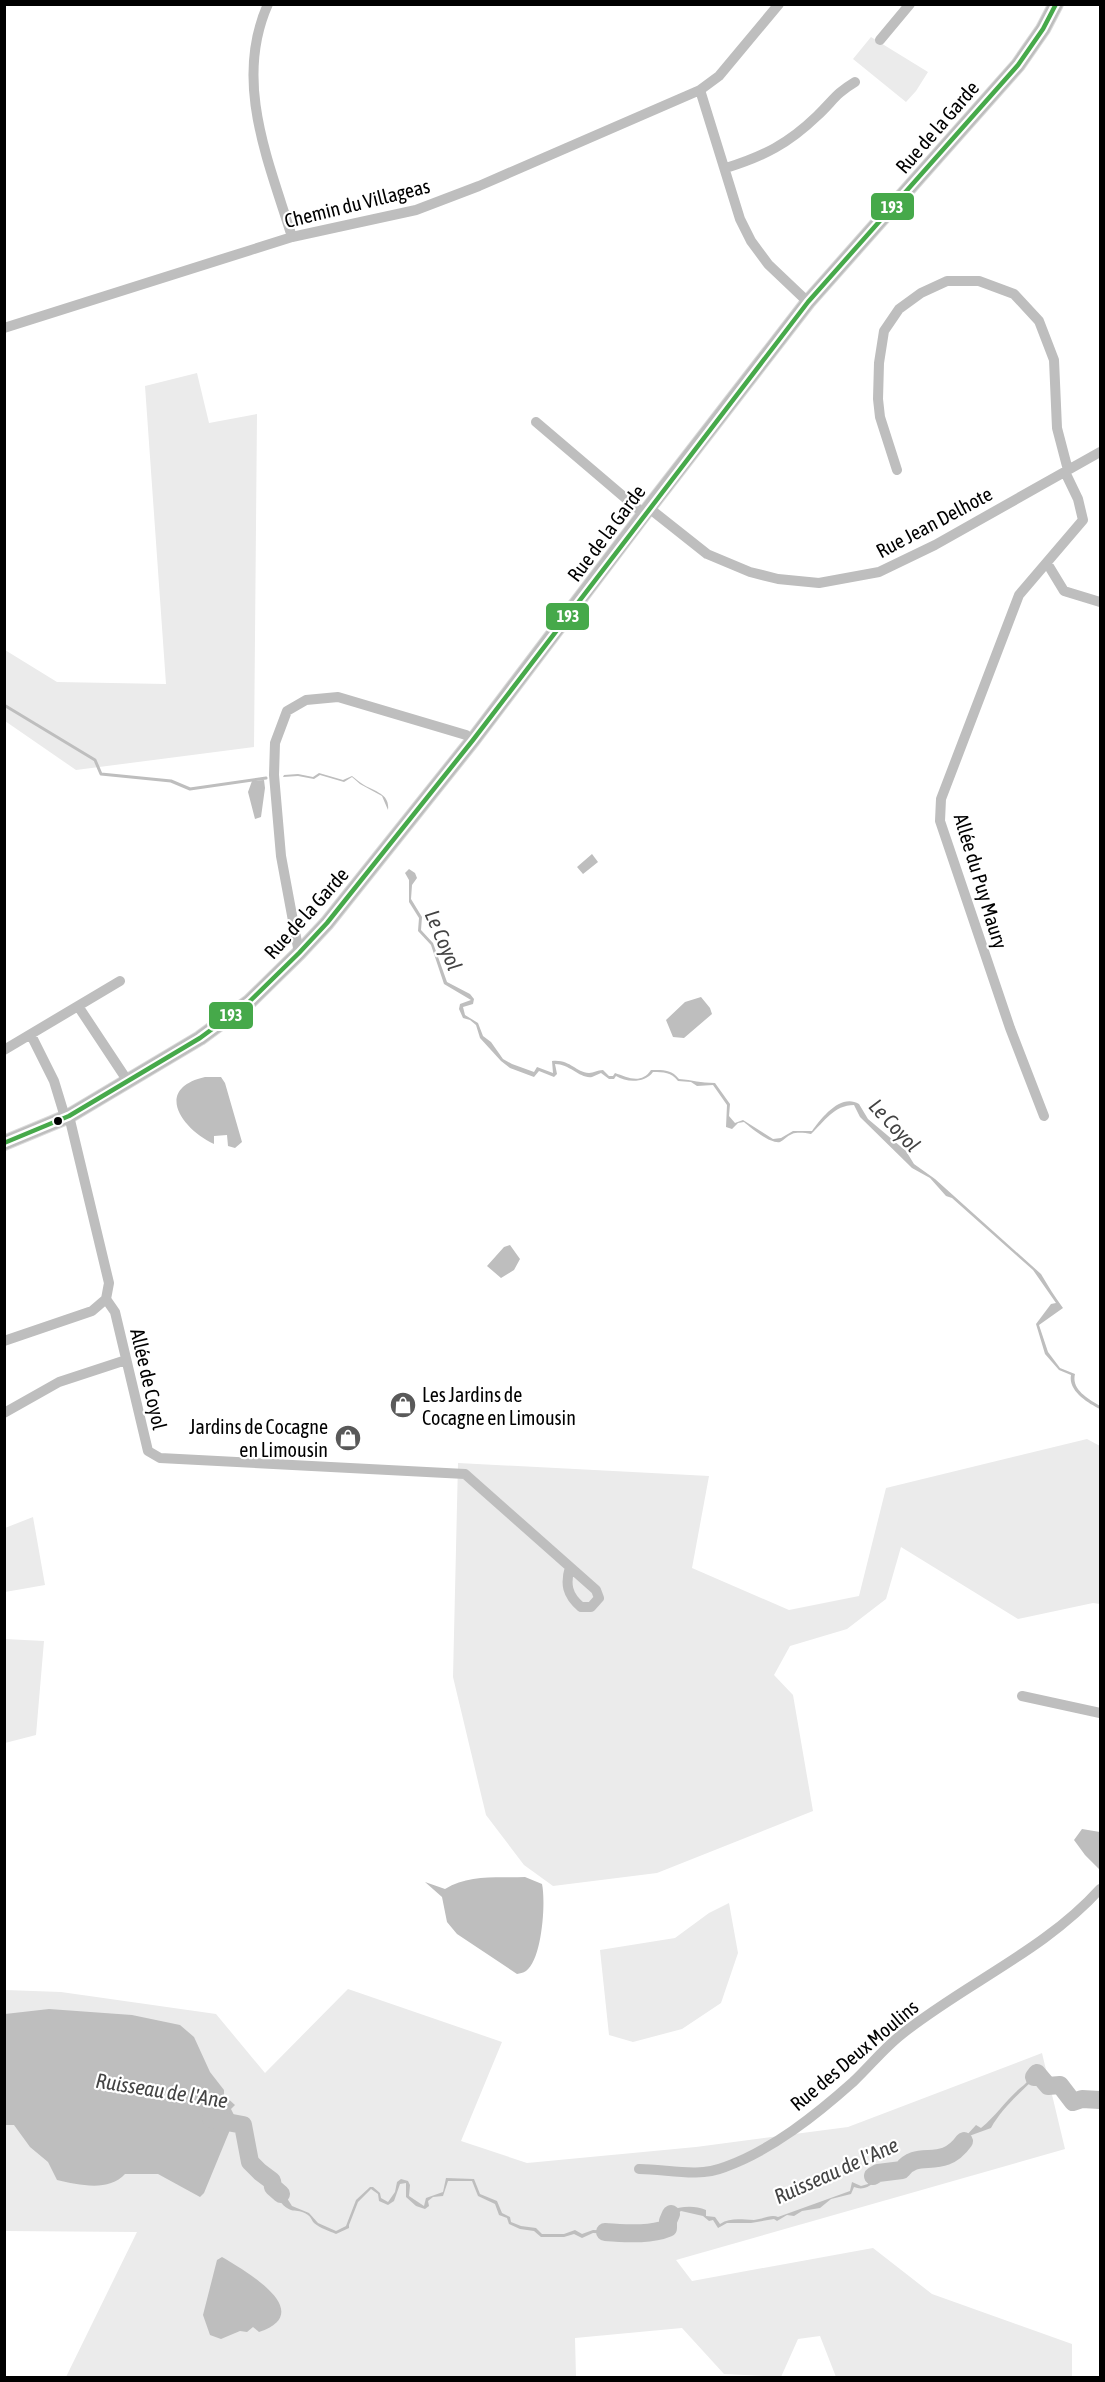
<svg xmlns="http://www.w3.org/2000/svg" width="1105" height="2382" viewBox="0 0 1105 2382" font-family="'Asap Condensed',sans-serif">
  <rect width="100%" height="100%" fill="#fff"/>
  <path fill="#ebebeb" d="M871 37 928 72 916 91 906 102 853 59Z
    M197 373 209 423 257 414 254 747 76 770 5 721V650L57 682 166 684 145 386Z
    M1087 1439 1100 1446V1604L1093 1603 1018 1619 901 1547 886 1599 847 1629 790 1646 774 1675 793 1695 813 1811 657 1873 553 1886 524 1865 486 1815 453 1677 458 1463 709 1476 692 1568 789 1610 859 1596 886 1488Z
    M33 1517 45 1585 5 1592V1528Z
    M5 1639 44 1641 36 1735 5 1743Z
    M729 1903 738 1953 721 2003 682 2029 633 2042 609 2035 600 1950 675 1938 709 1913Z
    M348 1989 502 2042 461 2141 527 2163 696 2147 848 2127 1042 2053 1065 2149 676 2260 692 2281 873 2248 932 2294 1072 2344V2377H836L820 2336 798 2339 781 2377 724 2374 682 2328 575 2338 576 2377H66L137 2232 5 2231V1990L61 1992 216 2014 265 2073Z"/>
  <path fill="#bebebe" d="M319 773 343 780 352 776C356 779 359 782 364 785 376 792 390 794 388 810L382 796 360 784 352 777 344 782 320 775 314 779 298 776 283 777 284 775 298 774 313 777Z
    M264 780 265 788 261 817 255 819 248 792 252 781Z
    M592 854 598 862 583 874 577 867Z
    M409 869 415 873 417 878 412 885 411 899 422 917 421 930 433 943 447 982 470 994 474 999 473 1004 463 1007 465 1015 478 1023 483 1036 491 1042 503 1059 512 1064 534 1072 537 1067 553 1073 552 1061C570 1059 575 1072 589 1073 594 1073 597 1070 603 1070L609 1076H613L615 1073C627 1077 641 1085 651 1070 663 1070 671 1069 679 1079 693 1080 700 1083 715 1083L730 1104 729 1116 735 1123 743 1120 773 1139 781 1138 793 1131H812C822 1117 841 1093 859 1104L868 1119 906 1151 914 1164 935 1179 1041 1274C1048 1286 1055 1297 1063 1308L1039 1325 1048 1352 1060 1368 1075 1374C1071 1390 1089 1399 1100 1406V1409C1088 1403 1068 1391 1071 1375L1059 1370 1045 1354 1036 1324 1051 1304 1056 1303 1033 1270 952 1198 946 1196 930 1178 912 1168 860 1117 854 1105C834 1105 824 1122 811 1134 805 1133 797 1132 792 1134 787 1136 784 1140 780 1142 770 1144 751 1128 744 1122L738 1123 732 1129 726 1127 727 1105 713 1085 697 1086 691 1082 678 1081C671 1072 664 1072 653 1072 645 1083 627 1083 616 1076L614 1079H609L601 1073C598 1074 595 1076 592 1077 580 1079 570 1064 555 1064L557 1074 554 1077 539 1071 534 1077 510 1068 501 1061 480 1038 476 1025 470 1020 463 1018 459 1009 460 1004 471 1000 444 984 431 945 418 931 419 918 409 902V880L405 873Z
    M701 997 710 1008 712 1014 684 1038 673 1037 666 1020 685 1002Z
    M205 1077H221L225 1083 242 1142 235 1148 228 1146 227 1135 214 1136V1144C182 1129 153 1089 205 1077Z
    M510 1245 520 1259 514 1270 501 1278 487 1266 504 1247Z
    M1082 1829 1100 1832V1870L1085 1855 1074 1840Z
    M525 1877 542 1884C546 1902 542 1960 526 1971 523 1973 520 1973 517 1974L457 1934 447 1922 442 1897 425 1882 445 1889C469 1874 496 1878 525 1877Z
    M49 2009 132 2015 180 2025 194 2037 210 2072 224 2090V2095L235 2105 231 2109 235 2117 232 2125 204 2193 200 2197 158 2174H125C109 2192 79 2185 57 2180L48 2162 30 2147 14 2125H5V2014Z
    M1037 2070H1039L1048 2084H1052V2087H1048L1036 2077C1021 2092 1002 2108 991 2128L969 2136 965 2150 943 2157 932 2164 927 2160 909 2163 903 2171C898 2171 877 2175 873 2178V2183C868 2188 861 2190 854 2187L851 2194 831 2199 820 2208 802 2211 794 2216 787 2215 777 2221 774 2219 751 2223H727L718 2228 713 2220 709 2221 703 2216 681 2211 670 2219 672 2231 667 2234 661 2232 666 2225 665 2219 669 2211C681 2206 694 2205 706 2210V2216L715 2217 720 2224C731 2217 742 2220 754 2220 763 2219 771 2214 778 2217L850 2191 852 2182 861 2186 868 2184 870 2176C879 2170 879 2173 888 2172 893 2171 895 2168 901 2168L906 2162 920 2159 923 2155 927 2154 931 2159 940 2154 956 2150 965 2137 976 2125 981 2128C998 2114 1008 2097 1024 2085 1029 2081 1032 2074 1037 2070Z
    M1061 2083 1072 2092 1074 2099 1084 2098 1100 2100V2102L1084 2101 1073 2103 1060 2086Z
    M243 2121H245L248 2135 247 2146 252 2161 259 2164 261 2172 273 2178 275 2187 283 2192 292 2206 309 2213 318 2223 336 2231 346 2226 356 2200 370 2187H373L380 2193 381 2198 388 2202 395 2192 397 2182 401 2179 408 2181 410 2185 409 2196 424 2206 426 2198 443 2192 446 2178 474 2179 480 2194 497 2201 502 2213 510 2217 511 2222 521 2226 536 2228 542 2234H564L575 2230 582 2234 593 2230 627 2231 628 2234 593 2233 582 2238 574 2234 564 2237H541L534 2231 520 2229 509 2224 507 2218 499 2215 495 2204 478 2196 472 2181H448L443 2196 433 2197 428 2201 429 2206 425 2209 416 2206 406 2197V2183L400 2184 394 2201 388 2205 379 2201 378 2194 371 2189 358 2202 349 2225V2228L336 2234C329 2231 320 2228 314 2223 312 2221 311 2217 308 2215 295 2206 291 2218 276 2196L278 2192 272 2188 273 2185 262 2174 260 2176 257 2169 249 2165 245 2148V2135L239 2128Z
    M222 2257C244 2270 318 2312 259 2332L253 2327 247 2332 240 2331 221 2339 210 2335 203 2315 217 2260Z"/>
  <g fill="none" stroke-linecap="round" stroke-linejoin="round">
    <path stroke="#bebebe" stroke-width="3" d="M4 705 95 760 101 774 171 781 190 789 266 778"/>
    <path stroke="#bebebe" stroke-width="18" d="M1034 2077 1037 2073 1048 2086 1060 2085 1073 2102 1082 2099 1100 2100
      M211 2119 243 2125 250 2162 260 2172 272 2181 273 2187 281 2194
      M873 2176 878 2173 902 2170C918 2148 942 2172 964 2141
      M605 2232C624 2233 649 2236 668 2228V2221L671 2214"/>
    <defs>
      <path id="major" d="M4 1143 69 1116 200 1038 249 1002 299 953 327 923 473 740 644 514 808 302 1018 65 1043 29 1056 4"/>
    </defs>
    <use href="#major" stroke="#dbdbdb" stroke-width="16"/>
    <path stroke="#bebebe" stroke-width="10" d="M268 4C233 82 269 162 292 237
      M880 40 910 4
      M700 90 740 219 751 241 768 264 808 302
      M726 168C764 156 788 144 817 116 833 101 835 94 855 82
      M4 328 292 237 416 210 479 186 700 90 719 76 779 4
      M536 422 644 514
      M897 470 880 417 878 399 879 363 884 331 899 309 921 293 947 281H979L1014 294 1039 321 1054 360 1057 428 1068 470
      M649 508 707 554 750 572 778 579 819 583 879 572 935 545 1100 452
      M1047 563 1064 591 1100 602
      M299 953 281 856 274 775 275 743 287 711 306 700 338 697 466 735 473 740
      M78 1006 127 1080
      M31 1035 54 1081 65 1117
      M4 1050 120 981
      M69 1116 109 1283 106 1299 115 1312 148 1451 160 1458 465 1474 596 1590 599 1598 591 1607H581C567 1595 565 1584 570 1567
      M1044 1116 1010 1028 940 821 941 799 1019 595 1083 520 1078 499 1065 472
      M4 1341 92 1311 106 1299
      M4 1413 59 1382 126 1360
      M1022 1696 1100 1713
      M639 2169C668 2169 697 2178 725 2167 772 2150 816 2115 853 2082 870 2066 884 2048 902 2034 966 1983 1045 1950 1100 1889"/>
    <use href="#major" stroke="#bebebe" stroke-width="14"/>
    <defs>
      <path id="bus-1" d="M4 1143 69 1116 200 1038 249 1002 299 953 327 923 473 740 808 302 1018 65 1043 29 1056 4"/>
    </defs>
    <use href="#bus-1" stroke="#fff" stroke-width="9"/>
    <use href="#bus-1" stroke="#46a94a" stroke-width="4.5"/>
  </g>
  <defs>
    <symbol id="shop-disc" viewBox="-11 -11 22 22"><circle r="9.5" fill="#595959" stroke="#fff"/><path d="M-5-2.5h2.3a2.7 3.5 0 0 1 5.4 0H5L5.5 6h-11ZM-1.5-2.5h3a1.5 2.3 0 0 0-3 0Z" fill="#fff"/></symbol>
  </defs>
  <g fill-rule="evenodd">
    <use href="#shop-disc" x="388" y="1390" width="30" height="30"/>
    <use href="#shop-disc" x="333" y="1423" width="30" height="30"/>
  </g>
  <circle fill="#000" stroke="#fff" stroke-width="2" cx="58" cy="1121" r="5"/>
  <g text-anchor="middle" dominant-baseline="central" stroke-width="4.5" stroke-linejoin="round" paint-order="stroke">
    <g font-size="20" fill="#000" stroke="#fff">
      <text transform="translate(937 127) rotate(-49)">Rue de la Garde</text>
      <text transform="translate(357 203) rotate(-14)">Chemin du Villageas</text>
      <text transform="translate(934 522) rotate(-28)">Rue Jean Delhote</text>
      <text transform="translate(606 533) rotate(-53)">Rue de la Garde</text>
      <text transform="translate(981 881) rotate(73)">Allée du Puy Maury</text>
      <text transform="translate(306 913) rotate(-48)">Rue de la Garde</text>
      <text transform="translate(149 1379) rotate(77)">Allée de Coyol</text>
      <text transform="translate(854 2055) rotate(-40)">Rue des Deux Moulins</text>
    </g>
    <g font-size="20" fill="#000" stroke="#fff" text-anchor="start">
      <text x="422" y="1394">Les Jardins de<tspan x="422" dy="23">Cocagne en Limousin</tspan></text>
      <text x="328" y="1426" text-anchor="end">Jardins de Cocagne<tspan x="328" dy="23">en Limousin</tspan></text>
    </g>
    <g font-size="21" font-style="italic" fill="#434343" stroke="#fff">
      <text transform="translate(444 940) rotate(67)">Le Coyol</text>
      <text transform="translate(895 1125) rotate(47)">Le Coyol</text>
      <text transform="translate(162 2090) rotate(9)">Ruisseau de l'Ane</text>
      <text transform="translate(836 2170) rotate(-24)">Ruisseau de l'Ane</text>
    </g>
  </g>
  <g stroke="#fff" stroke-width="2">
    <rect x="870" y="192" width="45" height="29" rx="6" fill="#46a94a"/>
    <rect x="545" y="602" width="45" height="29" rx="6" fill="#46a94a"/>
    <rect x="208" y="1001" width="46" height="29" rx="6" fill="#46a94a"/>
  </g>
  <g font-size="16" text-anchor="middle" font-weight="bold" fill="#fff">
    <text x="892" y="213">193</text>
    <text x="568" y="622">193</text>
    <text x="231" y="1021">193</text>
  </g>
  <rect width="1105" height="2382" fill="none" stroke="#000000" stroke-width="12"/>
</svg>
